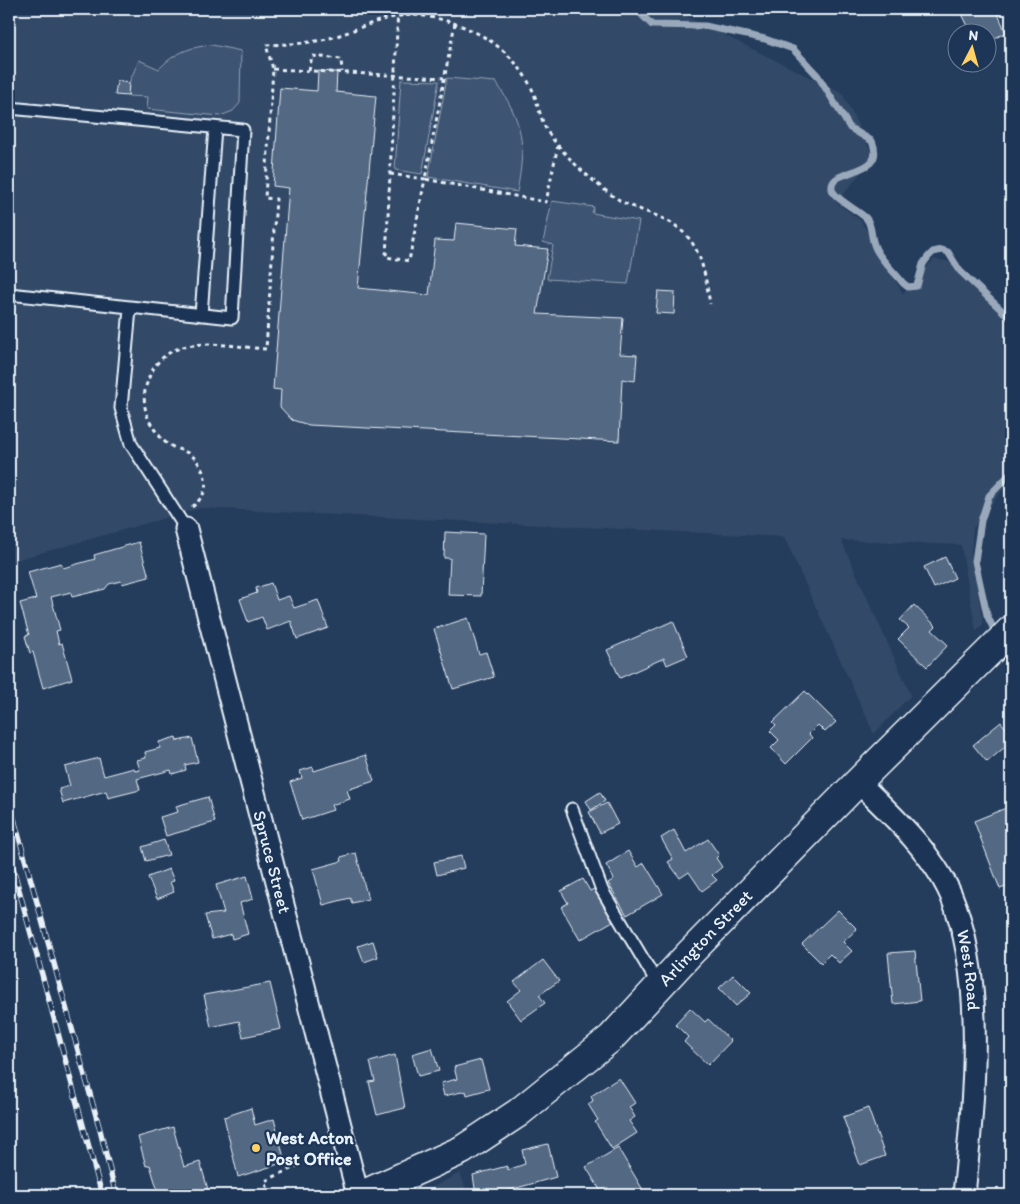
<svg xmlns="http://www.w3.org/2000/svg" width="1020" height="1204" viewBox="0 0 1020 1204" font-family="Itim,sans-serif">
  <rect width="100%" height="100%" fill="#253d5d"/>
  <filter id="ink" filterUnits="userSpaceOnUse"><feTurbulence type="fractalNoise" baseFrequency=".02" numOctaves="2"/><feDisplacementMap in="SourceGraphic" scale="10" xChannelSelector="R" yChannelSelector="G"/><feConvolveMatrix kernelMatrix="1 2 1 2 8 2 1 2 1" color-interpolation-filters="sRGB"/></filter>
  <g filter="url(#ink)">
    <path fill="#334a68" d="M9 9H671L842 93 871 152 868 163 837 203 861 221 903 294 934 259 950 262 1011 318V371L1008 377 1011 388V479L973 528 971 553 983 624 976 631 961 545 841 540 911 695 874 734 784 537 200 508 9 562Z
      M460 1173 468 1195H418Z"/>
    <path fill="#3e5472" stroke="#93a2b5" d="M212 45 241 51 240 103 233 111 220 116 147 109 148 97 128 96 129 83 139 60 159 69C174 53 189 47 212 45Z
      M447 78 496 82C524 124 526 143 517 192L428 177Z
      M401 80 439 81 422 174 395 170Z
      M552 201 594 207 592 213 639 221 628 284 547 279 553 245 543 242Z"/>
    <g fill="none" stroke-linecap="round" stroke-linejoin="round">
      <path stroke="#99a8ba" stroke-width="7" d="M636 9 652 25 705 26 765 39 793 49 818 76 850 128 872 141C888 178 829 166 832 189 833 198 858 210 866 218 873 226 870 237 875 247 880 260 895 272 903 283L908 287 917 286 923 264 928 257 933 252 942 250 948 252 960 271 1011 319
        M997 636 987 615 975 561 981 521 989 496 1011 473
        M1003 647 1011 664"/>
    </g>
    <path fill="#536782" stroke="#e8f1f8" d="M964 9H996L1006 33 988 41V32H971L961 12Z
      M318 71 337 72 336 92 376 96 358 288 429 295 435 240 454 241 456 223 517 229 515 246 548 249 537 314 623 318 620 354 637 355 635 381 622 379 619 441 309 425 292 420 280 407 281 390 273 389 289 188 273 186 280 88 317 91Z
      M117 81 129 83 128 96 115 95Z
      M658 291 675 292 674 314 656 313Z
      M445 532 484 534 481 596 448 595 450 558H444Z
      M139 542 149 577 122 584 121 581 109 584 105 589 72 597 71 592 51 597 60 630 56 631 59 644 62 643 72 679 43 688 33 652 30 653 25 636 29 635 20 603 36 599 28 572 61 563 63 568 95 559 94 555Z
      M945 557 955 578 934 588 924 567Z
      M271 583 277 600 289 596 294 608 318 600 328 628 297 639 291 621 267 630 262 617 248 622 240 599 257 593 256 588Z
      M914 605 936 626 932 630 948 645 927 667 898 639 909 628 900 620Z
      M468 618 479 654 486 652 494 677 453 689 434 629Z
      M673 621 688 656 667 665 664 658 620 678 607 650Z
      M805 691 836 722 825 732 818 725 809 734 812 738 786 764 771 748 779 740 770 731 776 725 773 722Z
      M1001 722 1011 735V742L987 762 973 745Z
      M176 737 177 741 192 738 198 762 185 765 186 770 172 774 171 770 137 779 140 790 108 798 106 791 63 803 59 789 70 786 65 767 99 758 104 776 134 768 135 771 140 770 137 760 146 758 145 752 160 748 159 742Z
      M366 755 374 781 347 790 350 799 331 805 333 810 302 820 290 782 302 778 300 771 313 767 314 771Z
      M600 792 605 801 591 810 586 801Z
      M208 797 215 822 166 836 160 817 178 812 176 806Z
      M607 803 618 824 600 833 589 812Z
      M1006 808 1011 822V885L1000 889 974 821Z
      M674 830 686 853 708 839 719 855 716 858 722 867 712 875 717 880 702 891 689 872 680 878 668 862 673 859 661 838Z
      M164 840 169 855 146 861 142 847Z
      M628 851 638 867 644 863 663 894 627 915 608 883 614 879 606 865Z
      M356 853 368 899 352 903 350 898 323 905 313 869 342 861 341 857Z
      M461 856 464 868 437 875 434 862Z
      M169 869 174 881 170 882 174 892 157 899 148 877Z
      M247 876 253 899 240 903 248 934 232 939 231 934 212 939 205 915 224 913 216 885Z
      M583 879 590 891 594 889 613 921 580 940 561 907 568 903 561 891Z
      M838 910 857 929 843 942 852 951 839 963 830 954 821 963 802 944Z
      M373 941 378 957 364 962 358 946Z
      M915 951 920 1001 893 1004 888 953Z
      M543 960 559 981 539 995 545 1003 521 1020 507 1001 521 990 514 982Z
      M733 975 751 993 736 1006 719 988Z
      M270 983 281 1029 243 1037 239 1021 211 1027 204 995Z
      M690 1008 705 1022 708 1019 731 1041 708 1065 684 1042 688 1037 675 1024Z
      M432 1048 439 1071 418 1076 412 1054Z
      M395 1055 405 1108 377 1115 369 1082 375 1081 370 1062Z
      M481 1060 489 1089 467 1095 466 1091 444 1096 441 1083 457 1079 454 1067Z
      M619 1078 635 1103 629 1107 635 1117 629 1121 637 1133 612 1149 595 1122 598 1120 588 1104 593 1101 591 1096Z
      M251 1108 255 1125 274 1119 285 1162 238 1177 224 1117Z
      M868 1108 885 1156 860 1165 843 1117Z
      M173 1127 184 1167 200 1162 209 1193 159 1195 150 1165 146 1166 138 1137Z
      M548 1144 556 1177 492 1195H476L473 1175 507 1166 508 1170 525 1164 522 1150Z
      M618 1148 646 1195H603L586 1167Z"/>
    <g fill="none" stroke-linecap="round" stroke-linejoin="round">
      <defs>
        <path id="service" d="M9 108 243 130 232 318 9 294
          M130 309 121 408 131 444 186 529
          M201 315 215 128
          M572 809 602 890 659 986"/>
        <g id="minor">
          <path id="s1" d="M186 529 358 1195"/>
          <path id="s2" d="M858 782C891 814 932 852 951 895 987 981 973 1104 964 1195"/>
        </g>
        <g id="tertiary">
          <path id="s3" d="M362 1195 462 1150 518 1113 611 1038 690 953 858 782 1011 630"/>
        </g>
      </defs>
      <use href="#service" stroke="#e8f1f8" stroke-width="15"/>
      <use href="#minor" stroke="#e8f1f8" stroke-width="25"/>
      <use href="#tertiary" stroke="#e8f1f8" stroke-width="31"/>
      <path stroke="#e8f1f8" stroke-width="3" stroke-dasharray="4 4" stroke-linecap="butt" d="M455 23 425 179 546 202 558 145
        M273 69 444 78
        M309 71 312 56 341 59 342 72
        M390 174 425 179 409 261 386 257 398 9
        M192 507C207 495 210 482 199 464 189 448 177 452 165 442 161 438 156 432 153 427 144 414 142 397 147 383 164 329 223 346 266 349L276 199 265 198 273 69 266 45C288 44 309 44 330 38 362 29 390 11 425 16 467 23 508 44 529 83 536 95 538 109 543 122 547 136 569 158 580 169 595 182 611 197 629 205 649 214 669 217 685 234 703 252 706 281 710 304
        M270 1195 265 1181 299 1165"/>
      <use href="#service" stroke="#1d3557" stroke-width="11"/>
      <use href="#minor" stroke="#1d3557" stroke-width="21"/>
      <use href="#tertiary" stroke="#1d3557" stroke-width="28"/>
      <defs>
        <path id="rail" d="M9 801 100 1130 116 1195
          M9 853 102 1195"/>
      </defs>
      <use href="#rail" stroke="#e8f1f8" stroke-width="5.5"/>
      <use href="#rail" stroke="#1d3557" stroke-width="4" stroke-dasharray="11" stroke-linecap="butt"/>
    </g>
  </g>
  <circle fill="#ffd166" stroke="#1d3557" stroke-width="2" cx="256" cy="1148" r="5"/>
  <g text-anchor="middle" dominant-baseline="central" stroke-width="4.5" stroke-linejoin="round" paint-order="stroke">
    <g font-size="18" fill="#e8f1f8" stroke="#1d3557">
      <text stroke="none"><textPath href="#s1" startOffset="344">Spruce Street</textPath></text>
      <text stroke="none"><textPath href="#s3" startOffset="434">Arlington Street</textPath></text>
      <text stroke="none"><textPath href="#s2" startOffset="225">West Road</textPath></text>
    </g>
    <g font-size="18" font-weight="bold" fill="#e8f1f8" stroke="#1d3557" text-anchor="start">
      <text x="266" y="1138">West Acton<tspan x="266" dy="21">Post Office</tspan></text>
    </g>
  </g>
  <rect width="1020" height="1204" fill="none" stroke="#1d3557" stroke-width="30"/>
  <rect x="15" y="15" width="990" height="1174" fill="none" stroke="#e8f1f8" stroke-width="2" filter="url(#ink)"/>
  <g transform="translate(972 48) rotate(6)"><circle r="24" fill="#1d3557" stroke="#6e8097"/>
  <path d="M0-4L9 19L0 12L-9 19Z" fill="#ffd166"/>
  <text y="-8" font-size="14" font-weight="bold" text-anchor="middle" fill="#e8f1f8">N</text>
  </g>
</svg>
